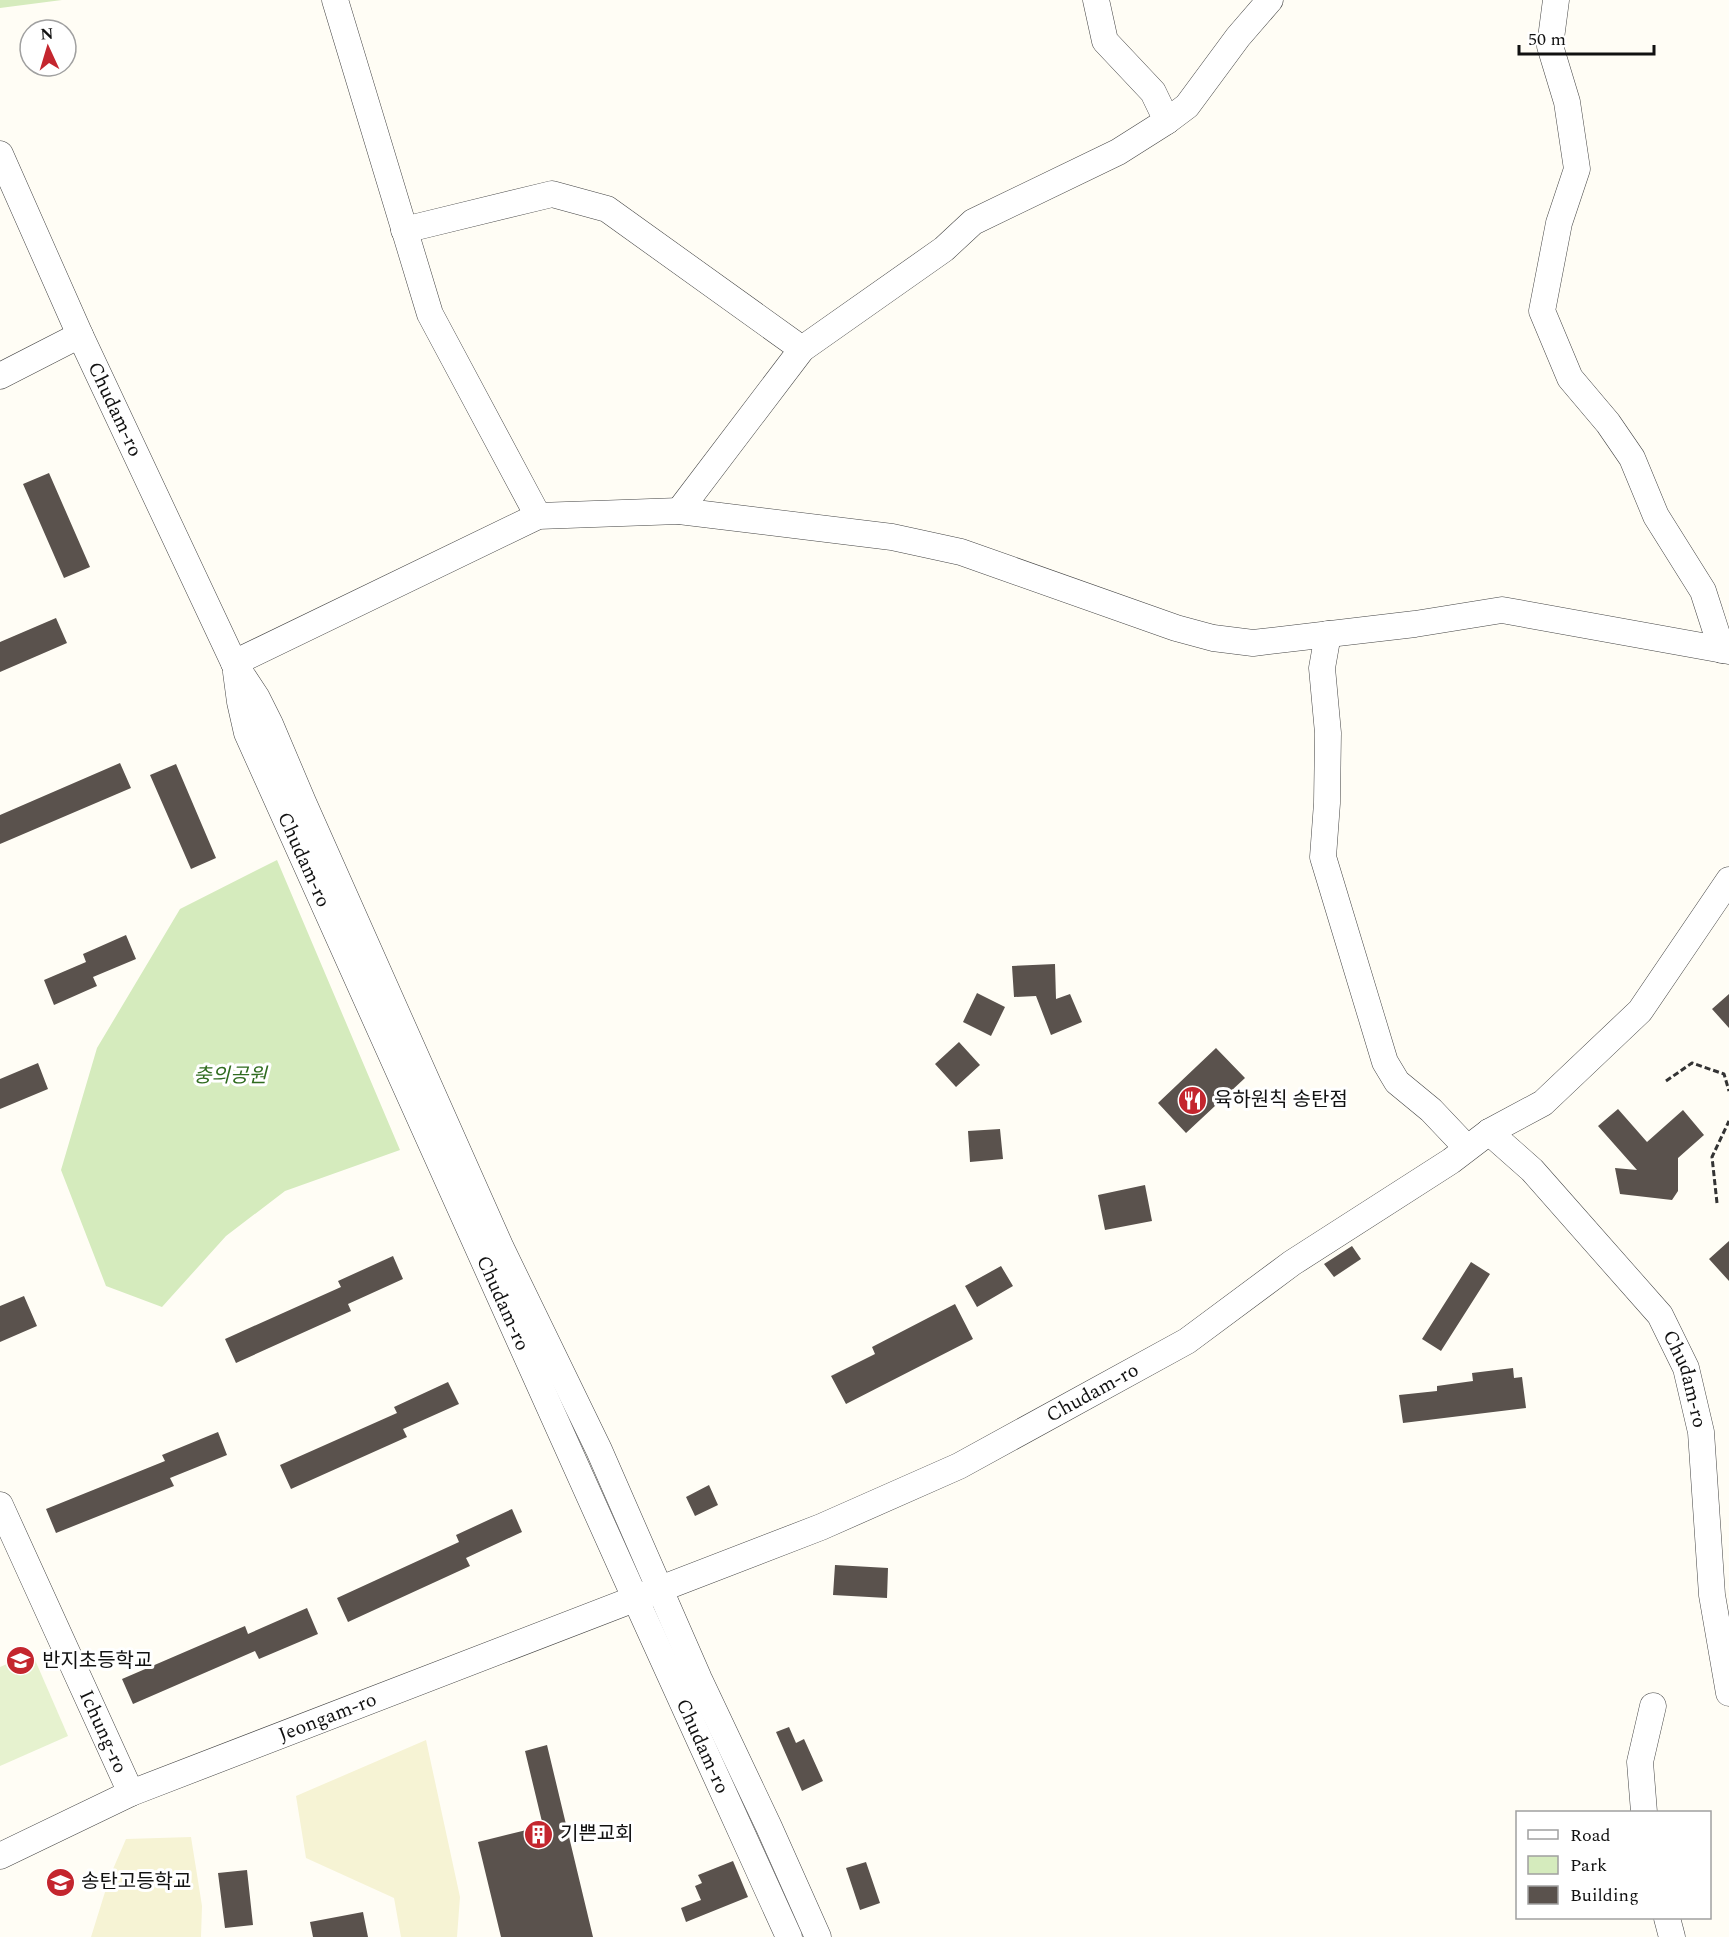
<svg xmlns="http://www.w3.org/2000/svg" width="1729" height="1937" viewBox="0 0 1729 1937" font-family="Spectral,'Noto Sans KR',serif">
  <rect width="100%" height="100%" fill="#fffdf5"/>
  <path fill="#f6f3d4" d="M426 1740 460 1897 457 1937H401L394 1898 306 1858 296 1796Z
    M191 1837 202 1906 201 1937H91L110 1876 126 1839Z"/>
  <path fill="#d5ebbd" d="M0 0H62L0 8Z
    M277 860 400 1150 285 1191 226 1236 162 1307 106 1286 61 1170 97 1048 180 909Z"/>
  <path fill="#e6f2cf" d="M32 1653 68 1736 0 1766V1667Z"/>
  <path fill="#5a524d" d="M49 473 90 567 64 578 23 484Z
    M56 618 67 643 0 672V642Z
    M120 763 131 788 0 844V815Z
    M176 764 216 858 191 869 150 775Z
    M126 935 136 959 93 977 97 986 54 1005 44 980 86 962 83 954Z
    M1055 964 1056 999 1070 994 1082 1022 1051 1035 1036 996 1014 997 1012 966Z
    M977 993 1005 1007 991 1036 963 1022Z
    M1729 994V1028L1712 1009Z
    M959 1042 980 1065 956 1087 935 1064Z
    M1216 1048 1245 1078 1186 1133 1158 1103Z
    M38 1063 48 1089 0 1109V1079Z
    M1618 1109 1647 1142 1683 1110 1704 1135 1678 1158V1191L1672 1200 1620 1194 1615 1168 1637 1170 1598 1126Z
    M1000 1129 1003 1159 970 1162 968 1131Z
    M1145 1185 1152 1221 1105 1230 1098 1195Z
    M1729 1241V1281L1709 1259Z
    M1352 1246 1361 1259 1334 1277 1324 1264Z
    M393 1256 403 1279 348 1304 351 1311 236 1363 225 1339 341 1287 338 1281Z
    M1471 1262 1490 1274 1441 1351 1422 1339Z
    M1001 1266 1013 1286 977 1307 965 1286Z
    M24 1296 37 1326 0 1342V1306Z
    M955 1304 973 1339 846 1404 831 1376 875 1354 872 1347Z
    M1513 1368 1514 1378 1522 1377 1526 1408 1403 1423 1399 1395 1437 1391V1386L1473 1381 1472 1373Z
    M448 1382 459 1404 403 1429 407 1437 291 1489 280 1465 397 1413 394 1407Z
    M218 1432 227 1455 170 1478 174 1486 56 1533 46 1509 165 1461 162 1455Z
    M709 1485 718 1505 695 1516 686 1497Z
    M512 1509 522 1532 466 1558 470 1566 348 1622 337 1598 459 1542 456 1535Z
    M835 1565 888 1568 887 1598 833 1595Z
    M307 1608 318 1634 259 1659 255 1651 133 1704 122 1679 245 1626 248 1634Z
    M789 1727 796 1743 804 1739 823 1781 802 1791 776 1732Z
    M547 1745 593 1937H501L478 1842 543 1826 525 1751Z
    M733 1861 748 1897 686 1922 681 1908 701 1900 695 1886 702 1883 698 1875Z
    M866 1862 880 1903 860 1910 846 1868Z
    M247 1870 253 1925 225 1928 218 1873Z
    M363 1912 368 1937H313L310 1922Z"/>
  <g fill="none" stroke-linecap="round" stroke-linejoin="round">
    <defs>
      <g id="minor">
        <path d="M335 0 430 314 538 516"/>
        <path d="M1556 0 1550 46 1567 102 1577 169 1559 223 1542 311 1570 378 1608 423 1632 458 1656 516 1703 591 1722 650"/>
        <path d="M1167 121 1187 106 1238 37 1270 0"/>
        <path id="s1" d="M0 154 80 335 234 663 257 698 270 724 303 802 501 1248 599 1450 699 1679 769 1827 818 1937"/>
        <path d="M404 230 552 194 607 209 802 349 679 511"/>
        <path d="M802 349 944 249 973 222 1118 152 1167 121 1153 92 1105 41 1096 0"/>
        <path d="M0 376 80 335"/>
        <path d="M1328 634 1322 668 1328 733 1327 803 1323 857 1385 1062 1397 1082 1431 1110 1467 1148"/>
        <path d="M234 663 538 516 679 511 892 537 961 552 1176 628 1213 638 1253 643 1415 624 1502 610 1729 651"/>
        <path id="s2" d="M236 672 240 702 247 733 636 1600 789 1937"/>
        <path id="s3" d="M1489 1132 1532 1170 1660 1315 1686 1368 1701 1432 1712 1595 1729 1693"/>
        <path id="s4" d="M0 1505 131 1793"/>
        <path d="M1644 1812 1640 1762 1653 1706"/>
        <path id="s5" d="M0 1856 131 1793 821 1527 959 1466 1187 1341 1292 1263 1451 1161 1489 1132 1543 1103 1640 1011 1729 880"/>
        <path d="M1667 1918 1672 1937"/>
      </g>
    </defs>
    <use href="#minor" stroke="#444" stroke-width="27"/>
    <path stroke="#333" stroke-width="3" stroke-dasharray="6 3" stroke-linecap="butt" d="M1666 1081 1692 1063 1724 1074 1729 1091
      M1717 1203 1712 1157 1729 1121"/>
    <use href="#minor" stroke="#fff" stroke-width="26"/>
  </g>
  <defs>
    <symbol id="restaurant-disc" viewBox="-11 -11 22 22"><circle r="9.5" fill="#c4262e" stroke="#fff"/><path d="M-5-6h1v4h1v-4h1v4h1v-4h1v5L-1.5 .5V6h-2V.5L-5-1ZM5-6V6H3V1.5H1.5Q1.5-4 5-6Z" fill="#fff"/></symbol>
    <symbol id="school-disc" viewBox="-11 -11 22 22"><circle r="9.5" fill="#c4262e" stroke="#fff"/><path d="M0-5L7-2L0 1L-7-2ZM-4 1L0 2.5L4 1V4Q0 6-4 4Z" fill="#fff"/></symbol>
    <symbol id="building-disc" viewBox="-11 -11 22 22"><circle r="9.5" fill="#c4262e" stroke="#fff"/><path d="M-4-6H4V6H1V3H-1V6H-4ZM-2.5-4.3h1.7v1.8h-1.7ZM.8-4.3h1.7v1.8H.8ZM-2.5-1h1.7V.8h-1.7ZM.8-1h1.7V.8H.8Z" fill="#fff"/></symbol>
  </defs>
  <g fill-rule="evenodd">
    <use href="#restaurant-disc" x="1176" y="1084" width="33" height="33"/>
    <use href="#school-disc" x="4" y="1644" width="33" height="33"/>
    <use href="#building-disc" x="522" y="1818" width="33" height="33"/>
    <use href="#school-disc" x="44" y="1866" width="33" height="33"/>
  </g>
  <g text-anchor="middle" dominant-baseline="central" stroke-width="6" stroke-linejoin="round" paint-order="stroke">
    <g font-size="20" fill="#111" stroke="#fff">
      <text stroke="none"><textPath href="#s1" startOffset="280">Chudam-ro</textPath></text>
      <text stroke="none"><textPath href="#s2" startOffset="201">Chudam-ro</textPath></text>
      <text stroke="none"><textPath href="#s2" startOffset="687">Chudam-ro</textPath></text>
      <text stroke="none"><textPath href="#s3" startOffset="320">Chudam-ro</textPath></text>
      <text stroke="none"><textPath href="#s5" startOffset="1188">Chudam-ro</textPath></text>
      <text stroke="none"><textPath href="#s5" startOffset="356">Jeongam-ro</textPath></text>
      <text stroke="none"><textPath href="#s4" startOffset="249">Ichung-ro</textPath></text>
      <text stroke="none"><textPath href="#s2" startOffset="1173">Chudam-ro</textPath></text>
    </g>
    <g font-size="20" font-style="italic" fill="#2f6b1f" stroke="#fff">
      <text x="230" y="1076">충의공원</text>
    </g>
    <g font-size="20" fill="#111" stroke="#fff" text-anchor="start">
      <text x="1214" y="1100">육하원칙 송탄점</text>
      <text x="42" y="1661">반지초등학교</text>
      <text x="560" y="1834">기쁜교회</text>
      <text x="81" y="1882">송탄고등학교</text>
    </g>
  </g>
  <rect x="1516" y="1811" width="195" height="108" fill="#ffffff" stroke="#a0a0a0" stroke-width="1.5"/>
  <rect x="1528" y="1830" width="30" height="9" fill="#ffffff" stroke="#a0a0a0" stroke-width="1.5"/>
  <text x="1570" y="1841" font-size="18" fill="#111111">Road</text>
  <rect x="1528" y="1856" width="30" height="18" fill="#d5ebbd" stroke="#a0a0a0" stroke-width="1.5"/>
  <text x="1570" y="1871" font-size="18" fill="#111111">Park</text>
  <rect x="1528" y="1886" width="30" height="18" fill="#5a524d" stroke="#a0a0a0" stroke-width="1.5"/>
  <text x="1570" y="1901" font-size="18" fill="#111111">Building</text>
  <g transform="translate(48 48) rotate(356)"><circle r="28" fill="#ffffff" stroke="#a0a0a0" stroke-width="1.5"/>
  <path d="M0-4.5L10 22L0 15L-10 22Z" fill="#c4262e"/>
  <text y="-9" font-size="16" font-weight="bold" text-anchor="middle" fill="#111111">N</text>
  </g>
  <path d="M1519 45v9h135v-9" fill="none" stroke="#111111" stroke-width="3"/>
  <text x="1528" y="45" font-size="18" fill="#111111" stroke="#ffffff" stroke-width="4.5" paint-order="stroke">50 m</text>
</svg>
